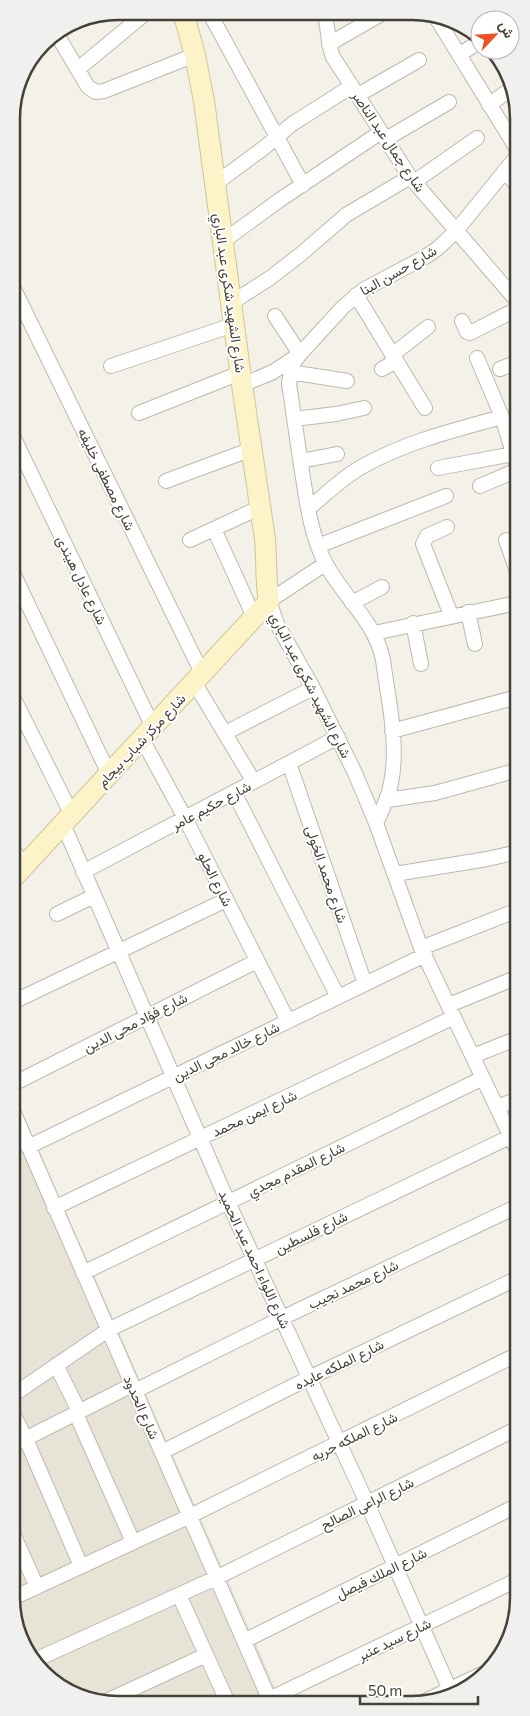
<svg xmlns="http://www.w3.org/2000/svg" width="530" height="1716" viewBox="0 0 530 1716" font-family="Commissioner,Vazirmatn,sans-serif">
  <rect width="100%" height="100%" fill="#f3f1e8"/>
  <path fill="#e7e3d6" d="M13 1091 282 1703H97L42 1673 13 1619Z"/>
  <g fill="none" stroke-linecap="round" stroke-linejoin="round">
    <defs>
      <path id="minor" d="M209 12 303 185
        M324 13C329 27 327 43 333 57L410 177 517 301
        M434 14 517 149
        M56 33 88 87 96 92 104 91 195 55
        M329 44 383 13
        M459 55 480 41
        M78 69 148 11
        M358 95 419 60
        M489 105 512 88
        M386 139 449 102
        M504 171 517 185
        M414 182 477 138
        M215 184 265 147 292 124 352 86
        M222 242 281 199 381 132
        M12 285 202 673
        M356 295 425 408
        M231 303 270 278 301 254 346 215 410 177
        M275 316 300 354 292 365 289 384C294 416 298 447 303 478 307 504 311 532 322 556 338 593 375 619 383 660 388 699 399 743 391 783 389 797 382 810 376 823
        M462 321 467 332 470 333 517 309
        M392 355 428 327
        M477 358 502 417 517 466
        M111 366 233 325
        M382 369 396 361
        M500 369 517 362
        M290 372 347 381
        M242 385 273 372 300 354 343 307 363 290 425 257 437 249 456 231 517 156
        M139 413 240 373
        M294 419 336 414 364 408
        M12 434 153 727
        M301 461 337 454
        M438 468 513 454
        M166 481 252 449
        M480 486 517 470
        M308 509C326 494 343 477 363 466 406 442 454 430 502 417
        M447 527 427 536 423 544 451 615
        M214 529 254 617
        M190 540 261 507
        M506 540 517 571
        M318 546 446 496
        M325 564 269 601 277 624 313 688 355 773 376 823 421 948 518 1152
        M12 571 109 774
        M352 603 382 587
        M468 612 475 644
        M413 623 421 664
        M374 633 517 603
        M194 682 254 782
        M12 695 72 815
        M392 731 517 697
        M225 733 313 688
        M142 739 185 818 288 1021
        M289 763 365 984
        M234 792 338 997
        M387 800 435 793 518 770
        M63 824 228 1202 367 1503 451 1692
        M12 846 23 868
        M83 872 338 737
        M395 874 487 859 518 852
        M57 914 94 896
        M421 948 518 910
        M13 1002 226 900
        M449 1005 518 977
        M473 1056 518 1038
        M13 1084 257 961
        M497 1107 518 1099
        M13 1111 271 1703
        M28 1147 425 955
        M54 1208 454 1017
        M83 1273 483 1078
        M56 1365 78 1409 77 1416 133 1542
        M135 1391 282 1318 518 1206
        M13 1395 108 1330 518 1133
        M13 1414 26 1439 81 1566
        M13 1445 132 1385
        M162 1452 309 1378 518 1278
        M13 1534 37 1587
        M179 1595 228 1703
        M13 1598 190 1516 518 1354
        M244 1641 518 1505
        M35 1660 216 1578 518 1428
        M263 1702 519 1579
        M102 1703 206 1655
        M421 1703 484 1673"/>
      <path id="secondary" d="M12 879 269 601C265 580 267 560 265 539L242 385 204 101 195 55 183 12"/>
    </defs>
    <use href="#minor" stroke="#beb9ab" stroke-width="16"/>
    <use href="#secondary" stroke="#d1c699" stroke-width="22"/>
    <use href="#minor" stroke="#fff" stroke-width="14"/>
    <use href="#secondary" stroke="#fcf3c9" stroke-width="20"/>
  </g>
  <g text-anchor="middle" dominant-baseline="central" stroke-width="4" stroke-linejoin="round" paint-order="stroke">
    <g font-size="14" fill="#464137" stroke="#fff">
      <text transform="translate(389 141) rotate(56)">شارع جمال عبد الناصر</text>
      <text transform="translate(398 270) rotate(-30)">شارع حسن البنا</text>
      <text transform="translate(230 293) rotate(82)">شارع الشهيد شكرى عبد الباري</text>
      <text transform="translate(107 479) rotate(64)">شارع مصطفى خليفه</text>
      <text transform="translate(82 580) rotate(64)">شارع عادل هيندى</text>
      <text transform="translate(311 685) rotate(63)">شارع الشهيد شكرى عبد الباري</text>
      <text transform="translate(141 740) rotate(-47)">شارع مركز شباب بيجام</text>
      <text transform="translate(211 805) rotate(-28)">شارع حكيم عامر</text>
      <text transform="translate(327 874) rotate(71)">شارع محمد الخولى</text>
      <text transform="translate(216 879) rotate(63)">شارع الحلو</text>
      <text transform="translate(135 1022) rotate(-27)">شارع فؤاد محى الدين</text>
      <text transform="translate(226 1051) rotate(-26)">شارع خالد محى الدين</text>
      <text transform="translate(254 1113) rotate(-25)">شارع ايمن محمد</text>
      <text transform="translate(296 1169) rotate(-26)">شارع المقدم مجدي</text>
      <text transform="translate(311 1232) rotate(-26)">شارع فلسطين</text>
      <text transform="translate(255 1259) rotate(65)">شارع اللواء احمد عبد الحميد</text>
      <text transform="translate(353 1284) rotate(-25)">شارع محمد نجيب</text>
      <text transform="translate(339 1364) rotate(-26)">شارع الملكه عايده</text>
      <text transform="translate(142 1407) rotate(66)">شارع الحدود</text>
      <text transform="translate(354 1436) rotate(-26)">شارع الملكه حريه</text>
      <text transform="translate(367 1503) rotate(-26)">شارع الراعى الصالح</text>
      <text transform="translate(381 1573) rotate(-26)">شارع الملك فيصل</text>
      <text transform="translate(394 1639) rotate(-26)">شارع سيد عنبر</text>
    </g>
  </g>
  <path d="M0 0H530V1716H0ZM118 20H412A98 98 0 0 1 510 118V1598A98 98 0 0 1 412 1696H118A98 98 0 0 1 20 1598V118A98 98 0 0 1 118 20Z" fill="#f0f0ef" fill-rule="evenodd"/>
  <path fill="none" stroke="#464137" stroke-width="2.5" d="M118 20H412A98 98 0 0 1 510 118V1598A98 98 0 0 1 412 1696H118A98 98 0 0 1 20 1598V118A98 98 0 0 1 118 20Z"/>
  <g transform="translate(495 35) rotate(65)"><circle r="24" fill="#ffffff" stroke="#b5b3af"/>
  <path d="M0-4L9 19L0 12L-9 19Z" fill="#ef5123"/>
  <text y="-8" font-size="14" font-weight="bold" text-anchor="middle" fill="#464137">ش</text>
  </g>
  <path d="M360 1696v8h118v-8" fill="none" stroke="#464137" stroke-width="2.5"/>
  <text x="368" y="1696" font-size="15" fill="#464137" stroke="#ffffff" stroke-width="4" paint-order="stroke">50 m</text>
</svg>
